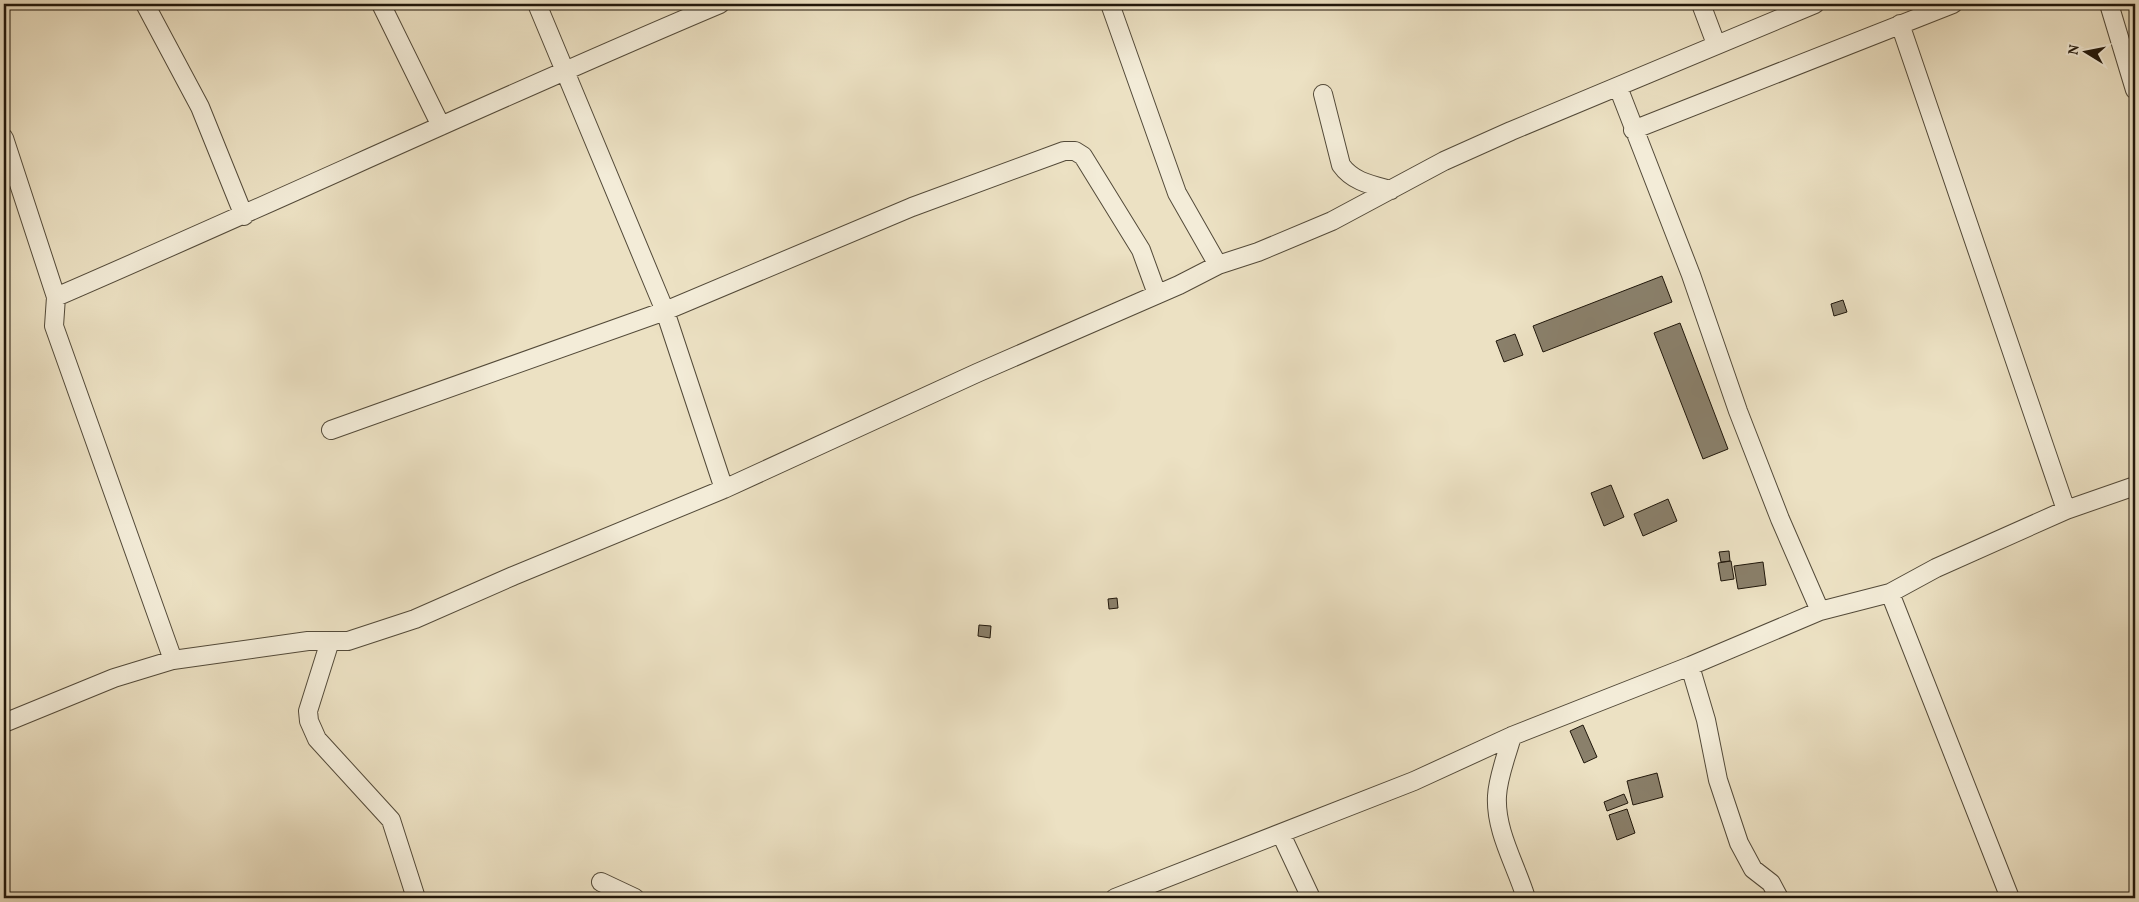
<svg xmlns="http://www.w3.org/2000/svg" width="2139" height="902" viewBox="0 0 2139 902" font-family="Vollkorn,serif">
  <rect width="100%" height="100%" fill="#ece1c3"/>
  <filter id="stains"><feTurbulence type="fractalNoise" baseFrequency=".004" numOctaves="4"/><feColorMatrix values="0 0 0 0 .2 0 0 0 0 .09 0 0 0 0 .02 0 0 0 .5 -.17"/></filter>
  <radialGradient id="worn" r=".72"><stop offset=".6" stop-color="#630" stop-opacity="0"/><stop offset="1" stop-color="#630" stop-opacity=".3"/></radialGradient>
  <path fill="#8a806b" stroke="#20170b" d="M1662 276 1672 302 1543 352 1533 326Z
    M1843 300 1847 312 1834 316 1831 304Z
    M1680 323 1728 449 1703 459 1654 333Z
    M1515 334 1523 355 1504 362 1496 341Z
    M1611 485 1624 517 1604 526 1591 493Z
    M1668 499 1677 521 1643 536 1634 514Z
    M1729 551 1730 561 1721 562 1719 552Z
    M1731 561 1734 579 1721 581 1718 563Z
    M1763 562 1766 585 1738 589 1734 566Z
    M1117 598 1118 608 1109 609 1108 599Z
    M979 625 991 626 990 638 978 636Z
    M1583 725 1597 757 1584 763 1570 731Z
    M1657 773 1663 797 1633 805 1627 781Z
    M1624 794 1628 803 1607 811 1604 802Z
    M1627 809 1635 833 1617 840 1609 815Z"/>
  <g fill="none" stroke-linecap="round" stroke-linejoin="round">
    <defs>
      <path id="minor" d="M145 4 200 107 244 216
        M381 4 441 126
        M1110 4 1177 193 1218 265
        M1701 4 1716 44
        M2109 4 2135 90
        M1900 24 2066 510
        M1618 87 1691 275 1738 411 1780 519 1820 611
        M1323 94 1341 165C1353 182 1372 185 1391 190
        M1633 130 1953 4
        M4 138 56 297 54 326 173 660
        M56 297C278 201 497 98 720 4
        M331 430 665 311 537 4
        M724 489 665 311 912 207 1064 151H1075L1083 156 1141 250 1157 294
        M1890 593 2010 898
        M330 641 308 711 309 721 317 739 391 820 416 898
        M1690 666 1706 720 1718 780 1739 843 1753 869 1771 883 1779 898
        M4 723 114 678 173 660 308 641H348L415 619 513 576 724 489 977 373 1179 285 1218 265 1258 252 1332 221 1444 161 1511 131 1815 4
        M1512 736C1507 755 1498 776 1497 796 1495 831 1516 865 1526 898
        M1281 834 1311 898
        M601 882 635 898
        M1115 898 1414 781 1512 736 1690 666 1820 611 1890 593 1936 568 2066 510 2135 486"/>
    </defs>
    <use href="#minor" stroke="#534a39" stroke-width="20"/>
    <use href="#minor" stroke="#f3ecd8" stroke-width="18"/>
  </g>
  <rect width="2139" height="902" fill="none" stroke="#ece1c3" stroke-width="20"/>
  <rect x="5" y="5" width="2129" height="892" fill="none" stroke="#20170b" stroke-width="2.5"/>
  <rect x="10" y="10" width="2119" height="882" fill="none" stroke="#20170b"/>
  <g transform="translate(2086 52) rotate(280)" stroke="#f3ecd8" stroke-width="4" paint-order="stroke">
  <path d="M0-4L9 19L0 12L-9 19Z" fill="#20170b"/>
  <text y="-8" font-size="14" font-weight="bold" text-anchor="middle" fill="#20170b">N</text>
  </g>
  <rect width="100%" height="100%" filter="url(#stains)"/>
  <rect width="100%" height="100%" fill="url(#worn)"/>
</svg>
